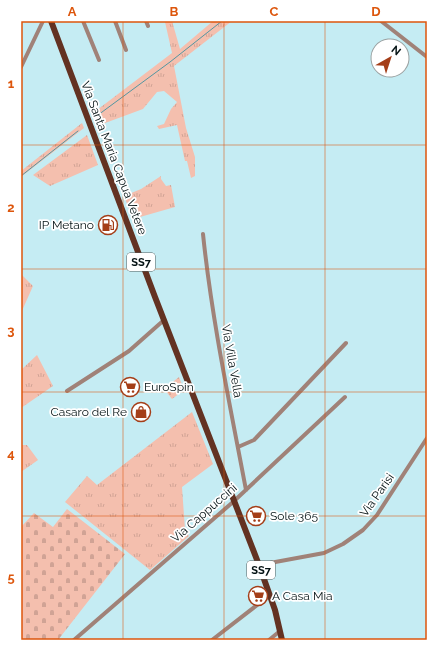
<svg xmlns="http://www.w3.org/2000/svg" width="448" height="661" viewBox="0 0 448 661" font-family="Raleway,sans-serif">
  <defs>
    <pattern id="grass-tufts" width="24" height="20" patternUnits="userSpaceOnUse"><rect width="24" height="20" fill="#f4bfae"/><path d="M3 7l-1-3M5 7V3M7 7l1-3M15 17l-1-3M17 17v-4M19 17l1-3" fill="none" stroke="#d0a395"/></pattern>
    <pattern id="cemetery-stones" width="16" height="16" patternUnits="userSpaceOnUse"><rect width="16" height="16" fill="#f4bfae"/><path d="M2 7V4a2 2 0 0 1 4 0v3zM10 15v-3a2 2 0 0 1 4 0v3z" fill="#d0a395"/></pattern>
    <pattern id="garden-dots" width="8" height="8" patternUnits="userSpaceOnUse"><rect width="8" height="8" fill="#f4bfae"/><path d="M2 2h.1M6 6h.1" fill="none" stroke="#d0a395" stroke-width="1.8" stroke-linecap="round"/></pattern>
  </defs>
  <rect width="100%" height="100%" fill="#c5ecf3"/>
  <path fill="url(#grass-tufts)" d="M172 21 180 49 213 21H232L174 66 186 128 195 157V176L191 178 187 161H185L177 125 159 129 157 126 164 124 171 109 177 102 164 91 157 92 143 109 97 126 88 103H91L97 110 172 53 165 22Z
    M82 123 84 128 21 177V171Z
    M87 135 98 165 50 186 33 175Z
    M161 176V179L166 186 171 185 175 207 133 219 124 196 141 189Z
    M21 274 33 286 21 313Z
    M37 355 53 386 21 408V370Z
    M192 412 213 464 182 487 185 530 189 536 150 570 65 502 87 476 97 485Z
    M21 445H27L38 460 21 472Z"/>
  <path fill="url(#cemetery-stones)" d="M67 509 125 554 58 640H21V527L34 513 53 527Z"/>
  <path fill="url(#garden-dots)" d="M179 377 184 390 172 399 164 389Z"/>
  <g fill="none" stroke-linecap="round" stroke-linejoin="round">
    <path stroke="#5396a1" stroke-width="1" d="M98 115 170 62 222 21
      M21 176 78 131"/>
    <path stroke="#a08278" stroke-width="4" d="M83 21 99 60
      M115 21 126 50
      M146 21 148 26
      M381 21 427 57
      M21 67 43 21
      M203 234C212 321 230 405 246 490
      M67 391 129 351 164 320
      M238 447 254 440 346 343
      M259 565 324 553 343 544 363 530 377 515 427 438
      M74 640 233 502 345 397
      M212 640 270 595
      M269 640 280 631"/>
    <path stroke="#633222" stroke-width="6" d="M51 21 155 297 259 565 275 610 282 640"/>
  </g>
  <path fill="none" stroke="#dd560c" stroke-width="1" stroke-opacity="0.55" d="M123 21V640M224 21V640M325 21V640M21 145H427M21 269H427M21 392H427M21 516H427"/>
  <defs>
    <symbol id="fuel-ring" viewBox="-11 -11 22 22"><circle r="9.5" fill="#fff" stroke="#a43e18" stroke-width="1.5"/><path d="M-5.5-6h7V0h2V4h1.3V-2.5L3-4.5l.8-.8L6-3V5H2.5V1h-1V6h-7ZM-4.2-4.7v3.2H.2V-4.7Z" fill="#a43e18"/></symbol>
    <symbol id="supermarket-ring" viewBox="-11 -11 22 22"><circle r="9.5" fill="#fff" stroke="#a43e18" stroke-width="1.5"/><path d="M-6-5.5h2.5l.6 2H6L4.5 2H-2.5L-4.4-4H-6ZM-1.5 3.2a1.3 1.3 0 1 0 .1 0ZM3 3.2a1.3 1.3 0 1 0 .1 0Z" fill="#a43e18"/></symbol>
    <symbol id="shop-ring" viewBox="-11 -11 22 22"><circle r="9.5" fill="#fff" stroke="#a43e18" stroke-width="1.5"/><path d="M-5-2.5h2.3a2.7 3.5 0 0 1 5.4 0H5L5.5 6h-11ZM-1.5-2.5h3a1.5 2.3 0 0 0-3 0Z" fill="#a43e18"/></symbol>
  </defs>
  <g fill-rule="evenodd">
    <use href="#fuel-ring" x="97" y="214" width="22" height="22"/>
    <use href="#supermarket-ring" x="119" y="376" width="22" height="22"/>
    <use href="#shop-ring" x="130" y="401" width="22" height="22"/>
    <use href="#supermarket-ring" x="245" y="505" width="22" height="22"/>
    <use href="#supermarket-ring" x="247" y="585" width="22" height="22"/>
  </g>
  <g text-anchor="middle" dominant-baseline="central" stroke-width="3.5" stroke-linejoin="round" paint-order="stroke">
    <g fill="#fff" stroke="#505a5b" stroke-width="1">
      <rect x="127" y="253" width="28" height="18" rx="3"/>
      <rect x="247" y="561" width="28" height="18" rx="3"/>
    </g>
    <g font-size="11" font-weight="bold" fill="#051315">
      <text x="141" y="262">SS7</text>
      <text x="261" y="570">SS7</text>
    </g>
    <g font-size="12" fill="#051315" stroke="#fff">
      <text transform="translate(114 158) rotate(69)">Via Santa Maria Capua Vetere</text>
      <text transform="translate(232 361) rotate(80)">Via Villa Vella</text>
      <text transform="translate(377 495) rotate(-55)">Via Parisi</text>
      <text transform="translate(204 513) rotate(-41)">Via Cappuccini</text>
    </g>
    <g font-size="12" fill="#051315" stroke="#fff" text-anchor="start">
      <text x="94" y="225" text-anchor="end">IP Metano</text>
      <text x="144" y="387">EuroSpin</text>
      <text x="127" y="412" text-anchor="end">Casaro del Re</text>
      <text x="270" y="516">Sole 365</text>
      <text x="272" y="596">A Casa Mia</text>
    </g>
  </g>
  <rect width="448" height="661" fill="none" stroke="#ffffff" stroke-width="44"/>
  <g transform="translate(390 58) rotate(39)"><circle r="19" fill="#ffffff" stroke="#9ba1a1"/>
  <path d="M0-3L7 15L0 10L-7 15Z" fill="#a43e18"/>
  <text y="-6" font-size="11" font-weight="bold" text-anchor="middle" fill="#051315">N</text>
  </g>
  <rect x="22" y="22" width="404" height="617" fill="none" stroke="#dd560c" stroke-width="1.5"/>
  <g font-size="13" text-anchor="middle" font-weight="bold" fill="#dd560c">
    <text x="72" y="16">A</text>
    <text x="174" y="16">B</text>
    <text x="274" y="16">C</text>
    <text x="376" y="16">D</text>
    <text x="11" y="88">1</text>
    <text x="11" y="212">2</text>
    <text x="11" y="335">3</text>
    <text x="11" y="458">4</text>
    <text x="11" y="582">5</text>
  </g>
</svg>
